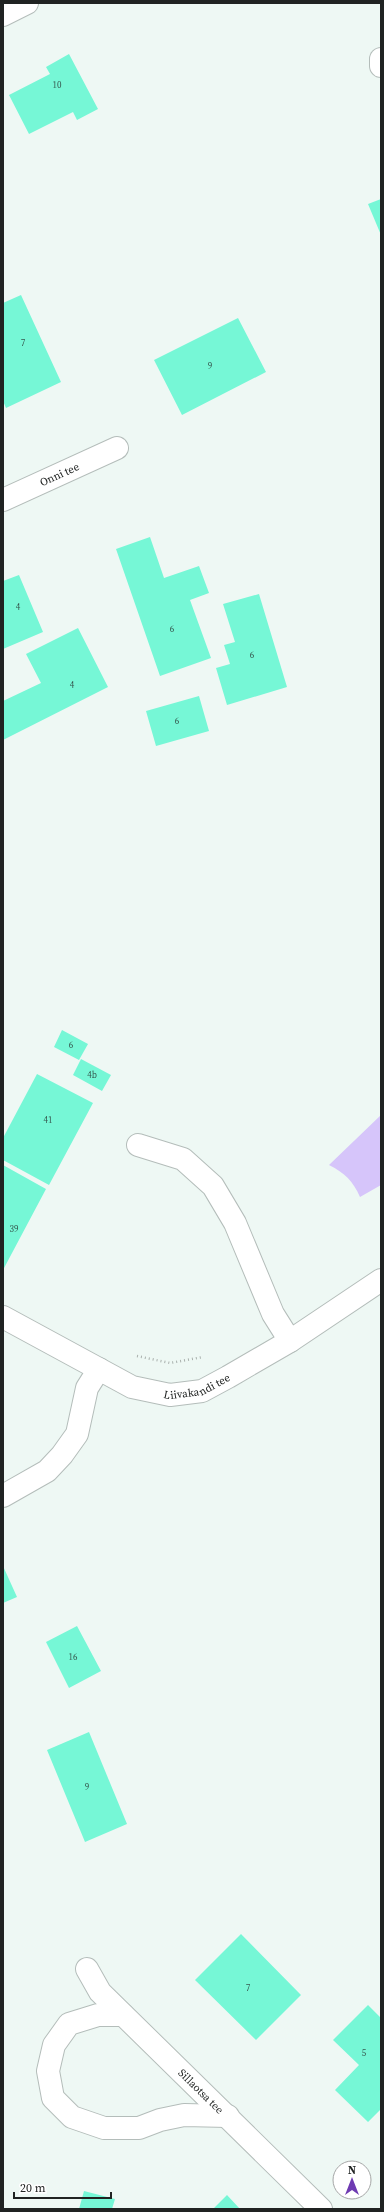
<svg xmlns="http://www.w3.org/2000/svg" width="384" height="2212" viewBox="0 0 384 2212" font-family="'Source Serif 4',serif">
  <rect width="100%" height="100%" fill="#eef8f4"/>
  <path fill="#d6c5fa" d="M381 1115V1185L360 1197C353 1181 345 1173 329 1165Z"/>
  <path fill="#76f7d6" d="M69 54 98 109 77 120 73 112 29 134 9 95 50 74 46 67Z
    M381 199V235L368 204Z
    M21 295 61 382 6 408 3 401V303Z
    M238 318 266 372 182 415 154 360Z
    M150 537 164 578 199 566 209 593 190 600 211 658 160 676 116 549Z
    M19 575 43 632 3 649V581Z
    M259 594 287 687 227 705 216 668 230 664 224 645 235 642 223 604Z
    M78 628 108 687 3 740V701L41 683 26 654Z
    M199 696 209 731 156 746 146 711Z
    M62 1030 88 1044 79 1060 54 1047Z
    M81 1059 111 1075 102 1091 73 1075Z
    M37 1074 93 1103 49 1185 3 1160V1138Z
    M3 1165 46 1189 3 1270Z
    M3 1566 17 1597 3 1603Z
    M77 1626 101 1671 69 1688 46 1642Z
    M89 1732 127 1824 85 1842 47 1750Z
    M241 1934 301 1995 256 2040 195 1980Z
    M368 2005 381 2018V2109L368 2122 335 2090 359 2065 333 2040Z
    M84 2191 115 2199 112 2209H79Z
    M227 2195 240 2209H213Z"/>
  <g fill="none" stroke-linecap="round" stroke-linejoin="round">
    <defs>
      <g id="minor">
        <path d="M3 15 27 3"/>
        <path d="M381 59V66"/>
        <path id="s1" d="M3 500 117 448"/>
        <path d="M138 1145 183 1159 213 1186 235 1223 273 1314 290 1341"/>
        <path id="s2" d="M3 1317 132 1387 170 1395 202 1391 228 1377 290 1341 381 1280"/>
        <path d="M3 1496 47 1471 62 1455 77 1434 87 1388 99 1369"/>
        <path id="s3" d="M87 1969 100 1992 321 2209"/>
        <path d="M123 2015H98L69 2024 54 2045 48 2071 53 2098 72 2117 104 2128H139L160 2120 184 2115 228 2116"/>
      </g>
    </defs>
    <use href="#minor" stroke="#b4bdba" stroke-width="24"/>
    <path stroke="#a9b0ad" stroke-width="2.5" stroke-dasharray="1 3" stroke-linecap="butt" d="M137 1356 170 1363 203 1357"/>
    <use href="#minor" stroke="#fff" stroke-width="22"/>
  </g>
  <g text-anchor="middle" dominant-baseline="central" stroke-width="3.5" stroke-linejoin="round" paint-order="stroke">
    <g font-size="9" fill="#36584f">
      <text x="57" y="85">10</text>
      <text x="23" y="343">7</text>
      <text x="210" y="366">9</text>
      <text x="18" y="607">4</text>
      <text x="172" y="629">6</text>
      <text x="252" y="655">6</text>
      <text x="72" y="685">4</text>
      <text x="177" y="721">6</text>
      <text x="71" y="1045">6</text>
      <text x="92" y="1075">4b</text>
      <text x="48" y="1120">41</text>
      <text x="14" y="1229">39</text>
      <text x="73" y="1657">16</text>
      <text x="87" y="1787">9</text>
      <text x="248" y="1988">7</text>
      <text x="364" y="2053">5</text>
    </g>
    <g font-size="11" fill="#202322" stroke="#fff">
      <text stroke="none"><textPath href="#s1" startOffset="62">Onni tee</textPath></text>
      <text stroke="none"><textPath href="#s2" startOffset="214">Liivakandi tee</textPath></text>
      <text stroke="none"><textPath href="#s3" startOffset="168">Sillaotsa tee</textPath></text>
    </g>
  </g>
  <rect width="384" height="2212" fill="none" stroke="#202322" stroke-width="8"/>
  <g transform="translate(352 2180)"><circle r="19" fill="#ffffff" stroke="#a6a7a7"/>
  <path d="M0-3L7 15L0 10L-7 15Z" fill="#6e3bb2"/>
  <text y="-6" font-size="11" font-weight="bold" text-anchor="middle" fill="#202322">N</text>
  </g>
  <path d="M14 2192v6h97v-6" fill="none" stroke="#202322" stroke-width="2"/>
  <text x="20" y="2192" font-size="12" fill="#202322" stroke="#ffffff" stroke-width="3" paint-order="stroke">20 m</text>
</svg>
